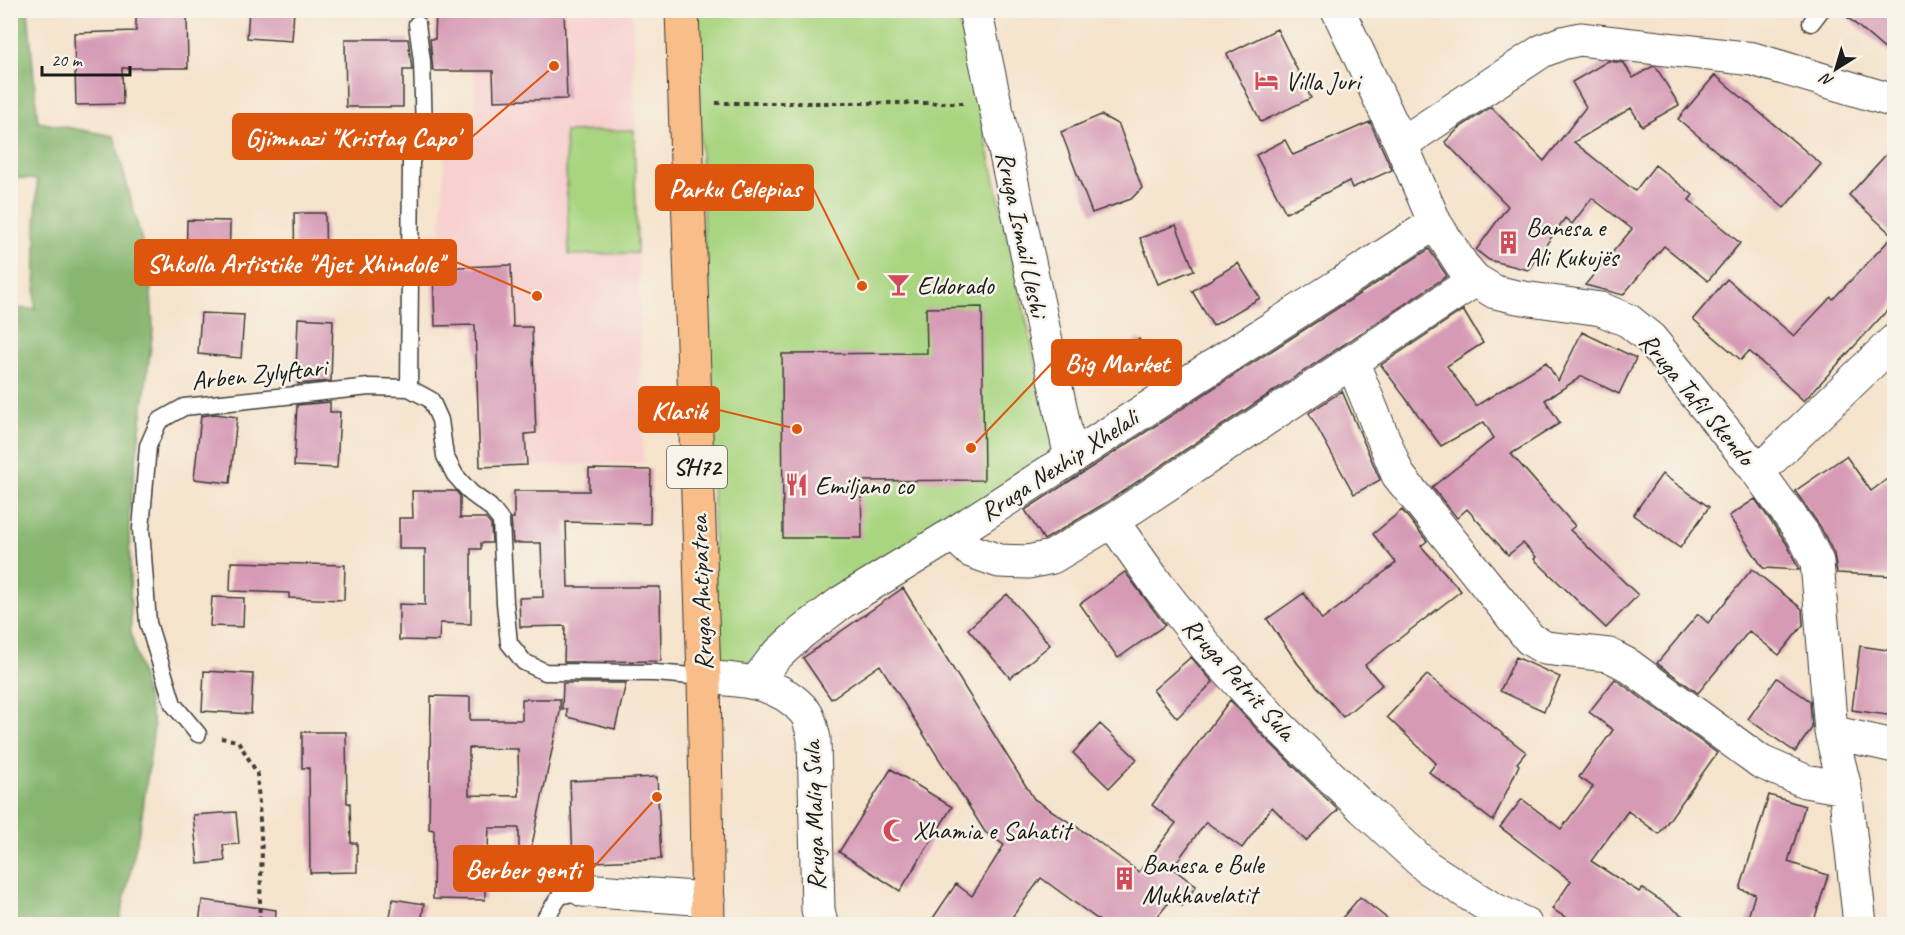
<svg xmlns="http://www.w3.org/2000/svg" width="1905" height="935" viewBox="0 0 1905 935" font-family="Caveat,sans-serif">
  <rect width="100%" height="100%" fill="#f7f3e8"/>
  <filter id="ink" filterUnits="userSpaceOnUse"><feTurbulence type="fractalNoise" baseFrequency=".0167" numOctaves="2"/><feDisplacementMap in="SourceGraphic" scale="12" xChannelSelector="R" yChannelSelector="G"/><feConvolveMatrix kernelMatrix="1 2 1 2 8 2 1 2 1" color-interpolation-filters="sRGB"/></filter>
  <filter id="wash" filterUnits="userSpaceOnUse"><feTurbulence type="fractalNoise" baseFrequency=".008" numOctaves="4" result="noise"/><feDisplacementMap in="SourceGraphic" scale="24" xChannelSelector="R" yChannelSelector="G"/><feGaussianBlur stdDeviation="1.35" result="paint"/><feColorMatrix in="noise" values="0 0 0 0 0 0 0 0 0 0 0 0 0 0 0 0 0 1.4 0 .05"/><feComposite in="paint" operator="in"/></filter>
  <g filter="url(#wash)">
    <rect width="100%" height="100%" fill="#f5e3cc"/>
    <path fill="#f7d0cf" d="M472 11H632L643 463 480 467 475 325 435 326 430 232H441L446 125 476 124Z"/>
    <path fill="#a9d581" stroke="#62784e" stroke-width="1.5" d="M696 11H957L1056 453 753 663 718 665Z
      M634 130 637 253 569 255 565 132Z"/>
    <path fill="#86b66f" stroke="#516946" stroke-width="1.5" d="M10 11H28L38 122 114 136 150 272 153 330 129 514 131 633 154 727 141 822 119 924H11L10 308 35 309 37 180 11 177Z"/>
    <g id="blocks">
      <path fill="#d69ab5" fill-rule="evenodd" d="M249 10H294L292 41 247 38Z
        M436 10H564L567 99 494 101 493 71H433L430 39H435Z
        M1839 10H1894V57Z
        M187 14 188 68H122L123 104 76 105 74 33 136 31V15Z
        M1277 29 1311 98 1261 122 1227 54Z
        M345 39H408L412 70H403V107H346Z
        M1608 61 1624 63 1633 78 1653 66 1656 67 1679 105 1642 126 1631 108 1574 142 1635 191 1655 165 1693 195 1689 200 1740 243 1708 281 1664 246 1623 295 1585 285 1632 229 1592 198 1572 224 1565 218 1528 270 1489 260 1476 250 1508 206 1445 142 1459 128 1491 107 1544 161 1586 107 1572 82Z
        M1715 75 1821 164 1784 208 1678 119Z
        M1101 115 1119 125 1142 188 1131 199 1092 213 1061 132Z
        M1370 122 1392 170 1352 188 1349 181 1286 213 1256 155 1285 140 1293 155Z
        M1894 146V303L1804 401 1749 351 1741 360 1693 319 1727 279 1794 336 1831 297 1833 299 1893 236 1849 195Z
        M294 213H325L326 273 295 274Z
        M187 220 230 221 229 276H186Z
        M1176 225 1194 270 1158 284 1140 238Z
        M1429 249 1447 276 1102 505 1044 540 1025 510Z
        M1238 263 1260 298 1213 326 1192 291Z
        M511 265 513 327H532L536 433 525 434 527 465 480 467 475 325 435 326 433 268Z
        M982 307 984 480 861 481 862 538H783L782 354 927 353 926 308Z
        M1463 310 1483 343 1447 366 1476 406 1546 362 1558 381 1582 332 1636 358 1619 394 1582 376 1545 400 1560 423 1511 454 1575 526 1570 530 1638 595 1606 628 1534 559 1536 557 1523 543 1508 555 1467 509 1457 518 1432 487 1494 438 1484 422 1441 446 1381 365Z
        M201 313 244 315 241 358 198 354Z
        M298 318 333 320 331 381 298 384V373H296Z
        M1139 339 1155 362 1128 381 1112 358Z
        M1342 391 1380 480 1354 494 1309 413Z
        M330 402V412H340L337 468 294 466 297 405Z
        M215 414 237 417 230 483 194 479 201 416Z
        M1846 456 1871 491 1894 474V576L1837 573 1834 554 1820 526 1795 491Z
        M589 469 651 470 650 524 566 522 568 587H660L661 661 564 662 565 626 520 627 519 598 543 597 541 543H513L511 518H514V491H589Z
        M1662 474 1709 507 1680 548 1633 515Z
        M412 491H456L460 496V518H485L491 525 492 543H481V549H471V624L440 623 439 641 399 640V604L425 605V549H399V518H413Z
        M1755 499 1787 544 1799 570 1763 568 1729 516Z
        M1402 510 1427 541 1421 546 1461 591 1365 665 1382 685 1343 717 1298 664 1267 619 1304 593 1322 620 1396 563 1373 534Z
        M231 562 345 565 344 600 289 598V593L230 591Z
        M1752 569 1802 609 1803 625 1779 655 1749 631 1698 693 1657 663 1698 614 1708 623Z
        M1125 572 1165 625 1118 658 1080 604Z
        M903 588 1034 799 1089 835 1139 872 1176 823 1152 805 1230 700 1266 739 1338 810 1306 841 1272 807 1242 848 1206 822 1172 868 1196 886 1182 906 1172 898 1152 924H1104L1041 878 1007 924H929L956 884 972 896 1004 845 985 832 880 665 831 699 803 658Z
        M1007 594 1050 645 1010 678 968 629Z
        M212 597 244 598 243 627 210 626Z
        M1860 646 1894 651V716L1852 710Z
        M1191 657 1213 682 1177 718 1153 690Z
        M1516 657 1560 677 1544 711 1500 691Z
        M204 671 253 674 251 714 202 711Z
        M1427 675 1526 752 1517 763 1519 765 1493 821 1429 772 1436 763 1387 717Z
        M1777 678 1810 701 1812 728 1795 752 1748 719Z
        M1615 679 1717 753 1659 834 1628 811 1591 861 1639 892 1642 888 1695 924H1576L1552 909 1571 881 1500 827 1522 799 1561 829 1593 787 1579 777 1613 730 1589 712Z
        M563 683H626L615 729 567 717V709H562Z
        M431 696 470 697V720H522V699H560V712L529 859 519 858V828H489L487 867H485V900L433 899 434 830 429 829ZM469 748 518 749 519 796 469 795Z
        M1100 724 1137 759 1109 788 1073 753Z
        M302 732H346L347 803H350L351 843H357V872L310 873 309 768H302Z
        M891 769 952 807 900 891 839 852Z
        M657 777 661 859 573 863 570 781Z
        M1769 795 1805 806 1788 862 1828 875 1813 924H1746L1755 894 1740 889Z
        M236 812 239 844 223 845 225 861 198 864 193 815Z
        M1360 897 1394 924H1337Z
        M393 899 424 904 421 924H389Z
        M202 900 276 910 275 924H199Z"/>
    </g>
  </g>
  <g filter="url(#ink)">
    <use href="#blocks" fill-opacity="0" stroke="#3d3a36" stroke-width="1.5"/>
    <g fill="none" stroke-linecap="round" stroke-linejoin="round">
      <defs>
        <path id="lane" d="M1811 23 1821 10
          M417 24 422 61 424 132 411 161 409 388 431 400 440 420 445 456 455 475 471 493 490 507 501 521 505 603 509 643 524 662 545 672 655 673 704 677
          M198 734 173 704 148 623 141 529 148 446 159 421 184 407 369 387 409 388
          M541 924 560 896 583 890"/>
        <path id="street" d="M975 10 1071 458
          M1338 10 1401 144 1435 223 1462 265 1475 280 1495 292 1517 297 1601 309 1629 321 1651 339 1755 468 1803 534 1817 562 1831 732 1845 788 1860 924
          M1401 144 1542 51 1562 43 1580 39 1753 59 1894 101
          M1352 361 1398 475 1530 639 1545 648 1609 655 1628 665 1761 762 1805 781 1845 788
          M1758 472 1894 341
          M1112 521 1475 280
          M953 534 971 551 999 561 1028 562 1052 557 1112 521 1156 583 1207 648 1279 726 1363 808 1427 867 1491 908 1525 924
          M704 677C740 680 780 681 805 712 810 718 812 731 814 739L818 909 821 924
          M756 682 775 657 802 632 842 602 953 534 1435 223
          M1831 732 1894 746
          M583 890 708 899"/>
        <path id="primary" d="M682 10 704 677 708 924"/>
      </defs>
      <use href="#lane" stroke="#3d3a36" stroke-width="19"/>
      <use href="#street" stroke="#3d3a36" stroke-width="35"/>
      <use href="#primary" stroke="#3d3a36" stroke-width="35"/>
      <path stroke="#3d3a36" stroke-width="4" stroke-dasharray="4.5 4.5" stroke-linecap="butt" d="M716 103H963
        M221 738 238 741 257 773 262 852 259 924"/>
      <use href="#lane" stroke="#fff" stroke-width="16"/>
      <use href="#street" stroke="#fff" stroke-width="33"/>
      <use href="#primary" stroke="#f8bd89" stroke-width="33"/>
    </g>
  </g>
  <defs>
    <symbol id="hotel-bare" viewBox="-9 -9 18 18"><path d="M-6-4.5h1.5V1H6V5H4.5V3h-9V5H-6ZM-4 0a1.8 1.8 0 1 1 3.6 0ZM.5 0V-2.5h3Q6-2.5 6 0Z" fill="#d1495b" stroke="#f7f3e8" stroke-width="2.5" paint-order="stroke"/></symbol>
    <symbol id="building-bare" viewBox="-9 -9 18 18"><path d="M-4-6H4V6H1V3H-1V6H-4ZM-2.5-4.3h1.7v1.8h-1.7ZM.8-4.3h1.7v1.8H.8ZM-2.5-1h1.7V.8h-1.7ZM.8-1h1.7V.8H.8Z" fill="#d1495b" stroke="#f7f3e8" stroke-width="2.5" paint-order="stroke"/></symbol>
    <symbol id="bar-bare" viewBox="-9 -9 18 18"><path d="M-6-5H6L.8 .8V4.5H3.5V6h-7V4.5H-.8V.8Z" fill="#d1495b" stroke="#f7f3e8" stroke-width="2.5" paint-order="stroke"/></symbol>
    <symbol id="restaurant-bare" viewBox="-9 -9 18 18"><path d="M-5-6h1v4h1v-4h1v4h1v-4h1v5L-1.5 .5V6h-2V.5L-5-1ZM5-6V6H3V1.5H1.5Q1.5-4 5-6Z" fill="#d1495b" stroke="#f7f3e8" stroke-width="2.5" paint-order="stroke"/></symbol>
    <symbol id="mosque-bare" viewBox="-9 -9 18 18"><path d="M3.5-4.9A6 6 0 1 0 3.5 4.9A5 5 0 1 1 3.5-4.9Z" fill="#d1495b" stroke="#f7f3e8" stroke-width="2.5" paint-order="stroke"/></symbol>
  </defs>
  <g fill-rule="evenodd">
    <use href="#hotel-bare" x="1250" y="64" width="33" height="33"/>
    <use href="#building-bare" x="1492" y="226" width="33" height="33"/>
    <use href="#bar-bare" x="882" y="268" width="33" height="33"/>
    <use href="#restaurant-bare" x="780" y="468" width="33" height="33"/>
    <use href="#mosque-bare" x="878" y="814" width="33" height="33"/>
    <use href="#building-bare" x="1108" y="862" width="33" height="33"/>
  </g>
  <g text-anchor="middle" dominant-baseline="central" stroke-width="5" stroke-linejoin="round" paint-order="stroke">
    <rect fill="#f7f3e8" stroke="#5e5c59" stroke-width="1.5" x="667" y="446" width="60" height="42" rx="4.5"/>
    <g font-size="24" font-weight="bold" fill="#1c1c1c">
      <text x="697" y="467">SH72</text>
    </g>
    <g font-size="26" fill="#1c1c1c" stroke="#f7f3e8" text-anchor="start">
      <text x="1285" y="81">Villa Juri</text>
      <text x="1526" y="227">Banesa e<tspan x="1526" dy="30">Ali Kukujës</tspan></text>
      <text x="917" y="285">Eldorado</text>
      <text x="815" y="485">Emiljano co</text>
      <text x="913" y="830">Xhamia e Sahatit</text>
      <text x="1142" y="864">Banesa e Bule<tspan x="1142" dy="30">Mukhavelatit</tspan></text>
    </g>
    <g font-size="26" fill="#1c1c1c" stroke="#f7f3e8">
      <text transform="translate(1022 234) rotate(78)">Rruga Ismail Lleshi</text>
      <text transform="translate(259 374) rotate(-6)">Arben Zylyftari</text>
      <text transform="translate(1697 399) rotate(50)">Rruga Tafil Skendo</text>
      <text transform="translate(1059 465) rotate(-33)">Rruga Nexhip Xhelali</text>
      <text transform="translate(701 593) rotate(-92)">Rruga Antipatrea</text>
      <text transform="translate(1239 679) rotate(48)">Rruga Petrit Sula</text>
      <text transform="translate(814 816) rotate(-92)">Rruga Maliq Sula</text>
    </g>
  </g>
  <path fill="none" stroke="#de560d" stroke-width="2" d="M554 66L472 137M862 286L813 188M537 296L456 262M971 448L1052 363M797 429L719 410M657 797L593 868"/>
  <g fill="#de560d" stroke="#f7f3e8" stroke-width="2">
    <circle cx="554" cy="66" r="6"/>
    <circle cx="862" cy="286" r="6"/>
    <circle cx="537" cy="296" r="6"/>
    <circle cx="971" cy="448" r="6"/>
    <circle cx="797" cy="429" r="6"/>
    <circle cx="657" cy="797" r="6"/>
  </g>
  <g fill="#de560d" stroke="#de560d" stroke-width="2">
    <rect x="233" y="114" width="239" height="45" rx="6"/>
    <rect x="656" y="165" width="157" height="45" rx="6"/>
    <rect x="135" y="240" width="321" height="45" rx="6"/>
    <rect x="1052" y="340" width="129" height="45" rx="6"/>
    <rect x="639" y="387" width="80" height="45" rx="6"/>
    <rect x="454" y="846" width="139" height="45" rx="6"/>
  </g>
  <g font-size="27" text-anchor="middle" font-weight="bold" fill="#fff">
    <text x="352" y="146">Gjimnazi ''Kristaq Capo'</text>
    <text x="735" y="197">Parku Celepias</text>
    <text x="295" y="272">Shkolla Artistike ''Ajet Xhindole''</text>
    <text x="1117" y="372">Big Market</text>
    <text x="679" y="419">Klasik</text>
    <text x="523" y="878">Berber genti</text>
  </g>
  <rect width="1905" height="935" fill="none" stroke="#f7f3e8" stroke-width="36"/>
  <g transform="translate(1836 69) rotate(217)" stroke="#f7f3e8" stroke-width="4.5" paint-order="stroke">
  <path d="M0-4.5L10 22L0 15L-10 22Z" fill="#1c1c1c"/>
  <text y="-9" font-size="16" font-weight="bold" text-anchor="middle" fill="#1c1c1c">N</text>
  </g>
  <path d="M42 66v9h88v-9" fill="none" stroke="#1c1c1c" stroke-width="3"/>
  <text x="51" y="66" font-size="18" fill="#1c1c1c" stroke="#f7f3e8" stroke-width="4.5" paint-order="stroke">20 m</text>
</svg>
